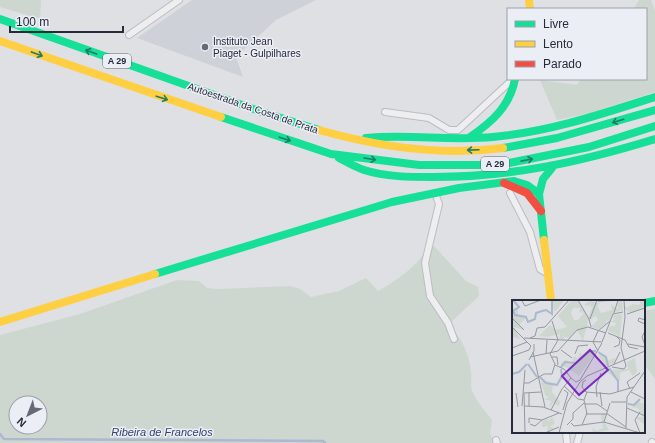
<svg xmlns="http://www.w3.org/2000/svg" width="655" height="443" viewBox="0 0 655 443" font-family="Helvetica,sans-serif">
  <rect width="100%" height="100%" fill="#dee0e4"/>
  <path fill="#ced1d8" d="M192 0H316L276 20 236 57 243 77 137 38Z"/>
  <path fill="#cdd7cf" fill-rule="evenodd" d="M0 0H41L40 19 0 7Z
    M639 0H651L655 10V92L590 113 557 120 540 80 577 85 581 79H646V9H634Z
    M428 246H434L466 281 478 287 479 296 448 325C462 337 469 354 471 372 472 378 470 385 472 391 477 402 485 411 492 420L490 434 495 443H0V335L80 314 177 280 199 281 207 288 218 289 290 286 300 289 311 297 339 291 366 278 378 291C396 281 420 265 428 246ZM16 403H40V427H16Z
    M655 309V379L644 364V311Z"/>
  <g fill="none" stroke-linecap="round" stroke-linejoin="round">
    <path stroke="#acb8cf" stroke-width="2.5" d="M0 434 4 439 323 441 325 443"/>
    <defs>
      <path id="street" d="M129 35 179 0
        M385 112 429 118 449 130H458L513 79
        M435 193 439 204 425 263 430 296 448 323 454 339
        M510 193 530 232 540 269 548 274
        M566 432 567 443
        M496 440 497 443
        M652 442 653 443
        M577 443 580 432"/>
    </defs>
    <use href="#street" stroke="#bbbdc0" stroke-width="8"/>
    <use href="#street" stroke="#eeeef1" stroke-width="6"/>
    <path stroke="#16e098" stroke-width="8" d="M0 19 262 112 319 130
      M221 117 331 154 419 165H488L509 163 589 147 655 126
      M470 137C492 122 510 106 515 79
      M366 138C408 134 451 141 493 137 549 132 602 114 655 97
      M503 148 557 138 655 110
      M339 158C347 162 355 167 364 170 386 177 410 177 433 177 512 177 580 162 655 139
      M539 194 543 179 552 168
      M155 274 392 202 459 188 514 181 527 185 539 194 544 240
      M644 303 655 301"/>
    <path stroke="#ffcf43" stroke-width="8" d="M529 0 530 9
      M0 41 221 117
      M319 130C379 147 442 156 503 148
      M544 240 551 301
      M0 322 155 274"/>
    <path stroke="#f24e42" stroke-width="8" d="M504 183 527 193 541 211"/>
  </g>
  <defs><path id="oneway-shaft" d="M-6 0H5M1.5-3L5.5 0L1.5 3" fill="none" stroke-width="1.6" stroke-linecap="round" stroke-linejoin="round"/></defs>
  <g stroke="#1f7c65">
    <use href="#oneway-shaft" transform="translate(91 52) rotate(-160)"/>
    <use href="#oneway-shaft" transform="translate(37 54) rotate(20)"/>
    <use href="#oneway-shaft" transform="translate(162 98) rotate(18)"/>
    <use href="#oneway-shaft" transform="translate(618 121) rotate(163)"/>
    <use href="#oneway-shaft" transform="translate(285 139) rotate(18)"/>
    <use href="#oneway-shaft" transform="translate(473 150) rotate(178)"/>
    <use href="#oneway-shaft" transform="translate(370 159) rotate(9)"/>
    <use href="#oneway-shaft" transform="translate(527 160) rotate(-11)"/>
  </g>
  <circle fill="#666a77" stroke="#ebeef4" stroke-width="1.5" cx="205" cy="47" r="4"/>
  <g text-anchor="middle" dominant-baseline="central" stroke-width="3" stroke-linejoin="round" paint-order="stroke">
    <g fill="#ebeef4" stroke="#616673" stroke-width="1">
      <rect x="103" y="54" width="28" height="14" rx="3"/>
      <rect x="481" y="157" width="28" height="14" rx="3"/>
    </g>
    <g font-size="9" font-weight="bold" fill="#262b3c">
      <text x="117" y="61">A 29</text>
      <text x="495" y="164">A 29</text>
    </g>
    <g font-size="10" fill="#262b3c" stroke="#ebeef4" text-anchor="start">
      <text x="213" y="41">Instituto Jean<tspan x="213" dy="12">Piaget - Gulpilhares</tspan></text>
    </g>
    <g font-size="10" fill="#262b3c" stroke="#ebeef4">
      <text transform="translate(253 108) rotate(19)">Autoestrada da Costa de Prata</text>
    </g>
    <g font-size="11" font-style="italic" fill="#32436f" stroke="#ebeef4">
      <text x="162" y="432">Ribeira de Francelos</text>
    </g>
  </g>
  <g transform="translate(512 300)">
    <rect width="133" height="133" fill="#dee0e4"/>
    <path d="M41 0H52L43 12 39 2ZM60 0H66L76 18 81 6 78 8 79 5 73 6V4L78 1 88 3 85 5 89 13 100 10 99 4 106 9 105 0H110L111 10 103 12 98 20 94 21V23L87 29 79 27 86 20 84 16 76 21 71 41 65 30 57 38 52 37V40L47 39 48 34 35 37 27 36 38 25 44 30 55 27 46 16ZM61 8H68L67 12 72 13 66 20H62L59 13ZM129 0H133L132 7 122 12H117L113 9 112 2 114 8 121 4 127 5ZM6 7V14L14 18 7 25 12 30 2 27 8 39 1 37 0 47V9ZM110 14V15L108 37 96 31 98 26H103L104 23 99 22 104 18H101L102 15ZM77 49 84 52 67 76 54 67H49V64L53 60 60 62 62 56 66 58 68 52 70 55ZM86 54 94 55V61L104 58 102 63 93 66ZM123 58 125 72 121 76 117 70 108 73V81H106L93 70 116 69 115 62ZM33 81 46 84 41 85 40 92 48 102 47 106 41 103 37 108 39 101 32 99 37 98 33 95 29 82ZM124 101 133 104V125L123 117H131L126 108 120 107ZM89 114H93L92 121 97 130 81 133 80 128 85 131 91 128ZM40 117 43 124 38 126 43 129 35 131 36 126 30 127V121L36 119V122Z" fill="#cdd7cf" fill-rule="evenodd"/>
    <path fill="none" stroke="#acb8cf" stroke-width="2" d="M1 0 7 7 1 11 3 15 14 17 16 22 23 19 24 13 30 11 34 10 40 14V0M86 1 99 0M86 52 94 57 96 66M16 64 25 77M49 67 53 62 64 63 78 51H84M97 68 106 81V92M0 74 7 72 15 64M28 77 34 83 45 85 50 76 49 69M116 104 122 105 128 99"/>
    <path fill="none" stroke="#9498a1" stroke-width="1" d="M66 0 77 19 79 27M10 1 13 6 29 0M102 13 106 0M115 14 133 8M0 18 12 30M78 19 85 0M133 20 127 18 126 21 133 24M40 21 46 40M0 27 19 46 17 50 0 56M25 28 33 27 57 0M133 31 130 37 133 45M96 33 113 40 117 47 126 49M12 38 90 42M18 38 23 36 25 28M90 42 101 14 111 12M116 44 133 47M102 47 107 45 108 40 105 37M0 48 15 42M49 50 60 58M86 51 81 42 86 31 98 21M21 52 33 107M34 54 35 40M38 54 46 40M63 54 66 46 76 45M18 57 46 51 65 30 76 27 94 33M40 57H45L46 65M17 60 22 51V44M102 64 108 52M43 65 52 69 59 78M100 67 112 69 114 66 109 48 113 17 112 0M12 83H17L32 74H40L43 64 38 54M52 86 66 99 72 100M118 89 115 82 128 73M74 92 98 94 122 87M74 92 70 87 71 82 74 80M75 92 72 100 75 114H94M88 92 90 106M119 92 133 99M4 93 6 107M17 93V106M85 97 84 87 89 73M99 102H114M73 104H85L95 111M10 106 13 70M13 106 31 107 50 114M115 108 133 116M39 110 50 89 59 78 64 82 68 80 90 43M51 110 56 93 52 90M61 113 72 103M94 113 114 127M92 122 128 133M92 122 98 103M17 123V118L30 120 47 113M59 123 62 126 92 122M18 124 23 126 30 120M55 125 61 119V113M70 125 75 113M114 128 115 97 133 71M13 133 12 93 29 92M33 133 47 127M47 133 55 103 68 82 75 76 133 51M128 133 123 120 128 112"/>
    <path fill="#7b2cbf" fill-opacity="0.15" stroke="#7b2cbf" stroke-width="2" d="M78 50 96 70 67 95 50 76Z"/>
    <rect width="133" height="133" fill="none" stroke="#262b3c" stroke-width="2"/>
  </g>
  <rect x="507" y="8" width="140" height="72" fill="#ebeef4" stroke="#9ca0aa"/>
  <rect x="515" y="21" width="20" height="6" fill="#16e098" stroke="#9ca0aa"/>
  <text x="543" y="28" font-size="12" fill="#262b3c">Livre</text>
  <rect x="515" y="41" width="20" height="6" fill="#ffcf43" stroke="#9ca0aa"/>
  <text x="543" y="48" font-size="12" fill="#262b3c">Lento</text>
  <rect x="515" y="61" width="20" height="6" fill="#f24e42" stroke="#9ca0aa"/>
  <text x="543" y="68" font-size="12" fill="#262b3c">Parado</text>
  <g transform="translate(28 415) rotate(222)"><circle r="19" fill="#ebeef4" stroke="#9ca0aa"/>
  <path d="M0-3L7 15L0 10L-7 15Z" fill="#666a77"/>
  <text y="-6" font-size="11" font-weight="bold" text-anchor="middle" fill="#262b3c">N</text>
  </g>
  <path d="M10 26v6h113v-6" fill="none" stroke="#262b3c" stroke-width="2"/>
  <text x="16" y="26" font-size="12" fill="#262b3c" stroke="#ebeef4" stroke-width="3" paint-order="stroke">100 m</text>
</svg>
